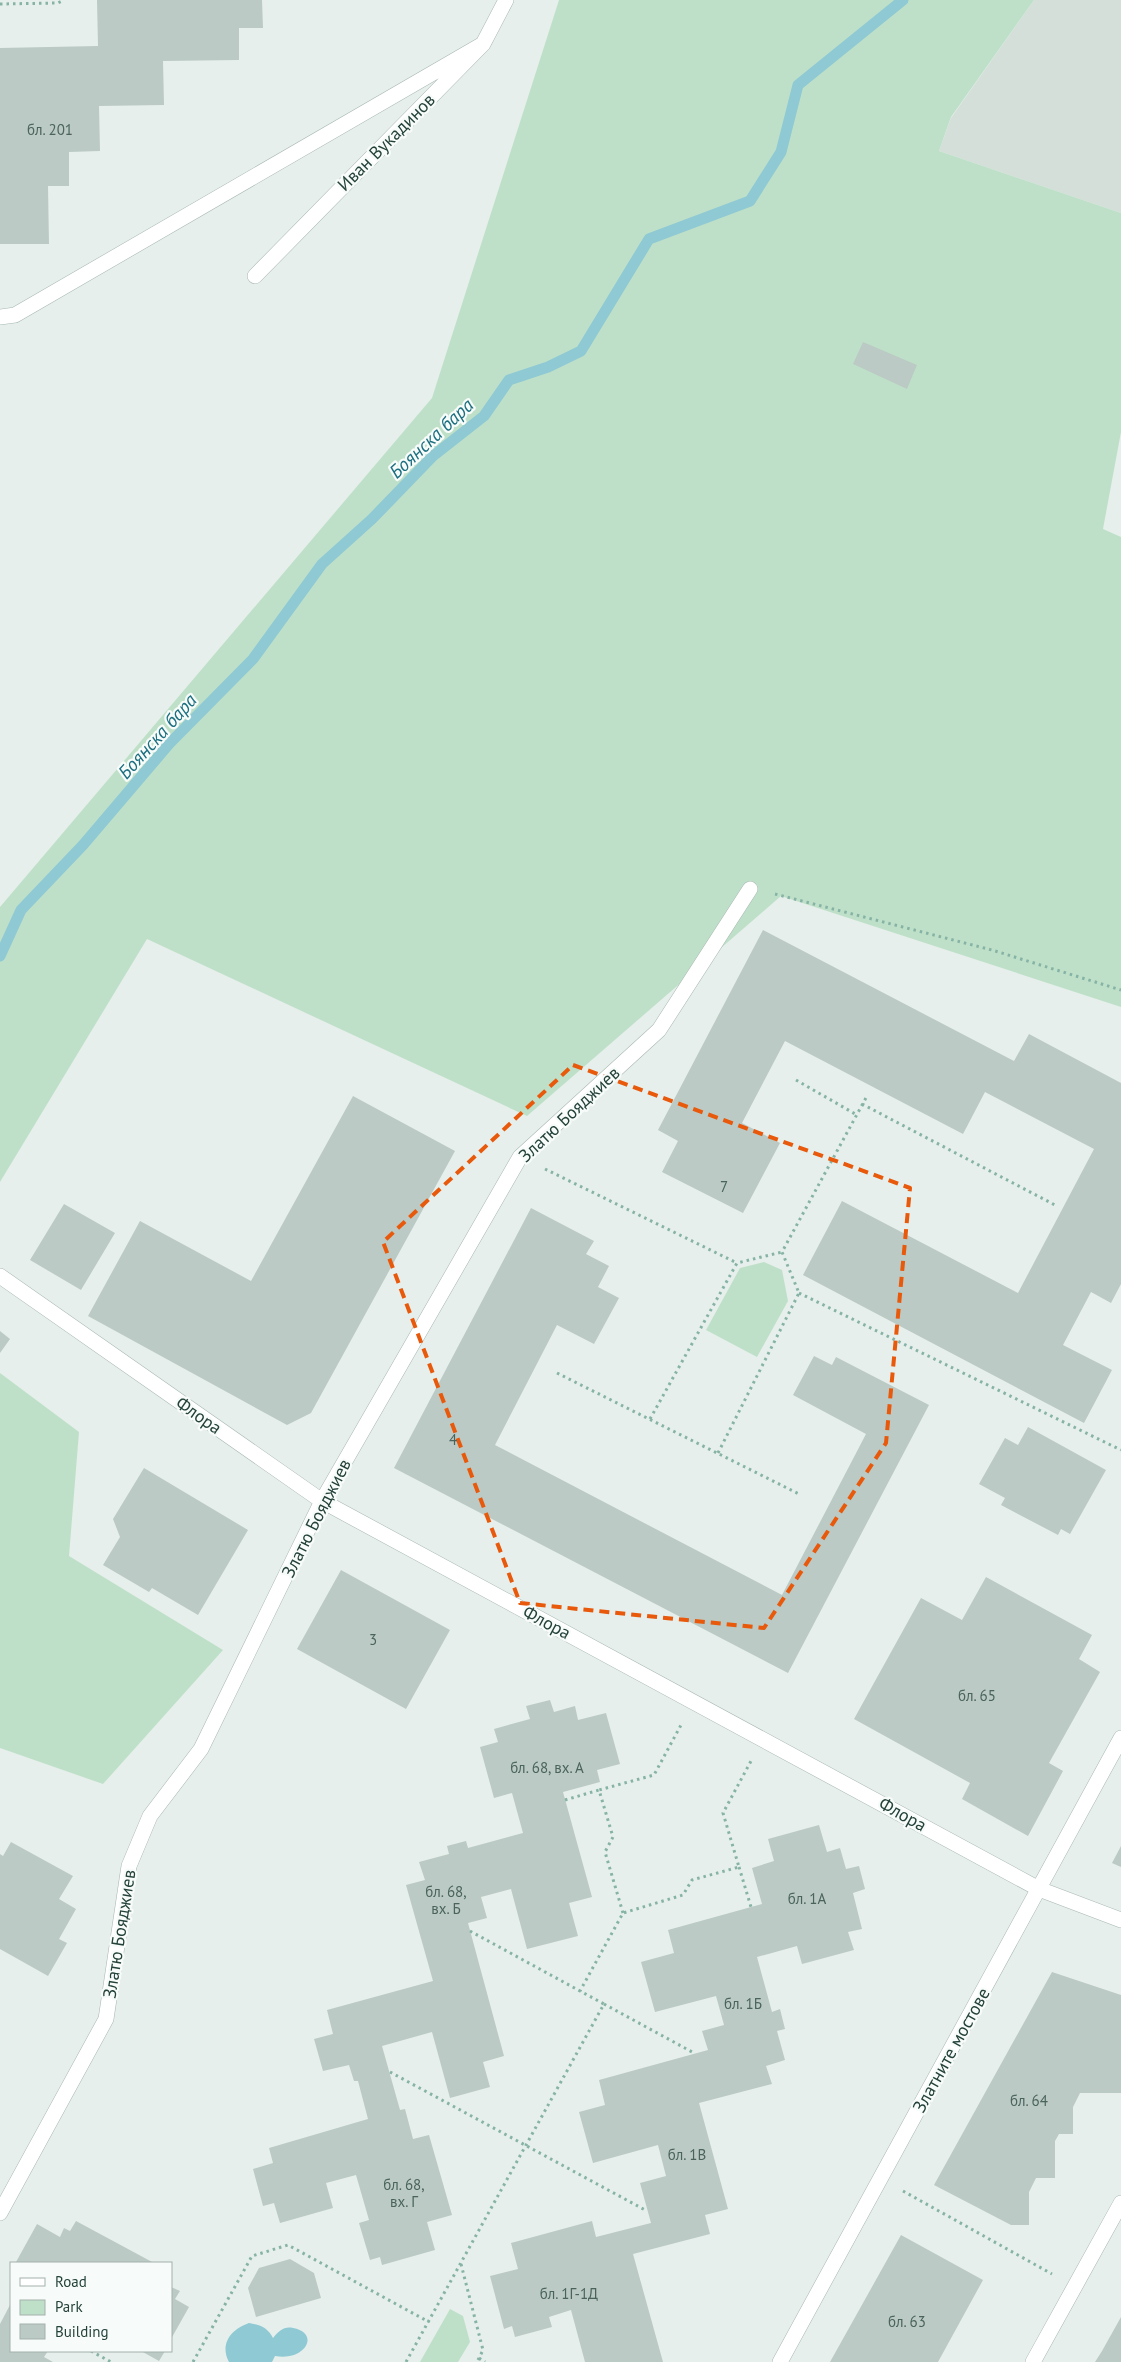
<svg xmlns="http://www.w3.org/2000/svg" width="1121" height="2362" viewBox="0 0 1121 2362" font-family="'PT Sans',sans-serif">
  <rect width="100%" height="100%" fill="#e6efeb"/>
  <path fill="#d4dfda" d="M1034 0H1121V213L939 151 951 118Z"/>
  <path fill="#bfe0c8" d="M559 0H1034L951 117 939 151 1121 213V432L1103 529 1121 537V1007L781 896 527 1116 147 939 0 1182V907L432 398Z
    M764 1262 782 1270 788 1301 757 1357 706 1330 740 1268Z
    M0 1373 79 1432 69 1556 223 1650 103 1784 0 1748Z
    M450 2309 463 2316 470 2342 458 2362H420Z"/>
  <path fill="#8ec9d4" d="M249 2323C261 2325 268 2328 273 2338 279 2331 284 2326 293 2328 321 2333 305 2362 275 2356L272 2362H229C219 2343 232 2329 249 2323Z"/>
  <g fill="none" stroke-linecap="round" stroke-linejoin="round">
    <path stroke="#8ec9d4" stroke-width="11" d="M0 956 21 910 83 845 169 744 253 659 322 564 372 519 433 456 484 416 509 380 548 367 581 351 649 239 750 201 781 152 798 85 903 0"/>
  </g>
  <path fill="#bbcac4" d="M97 0H262L263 28H239V60L163 61 164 105 99 106 100 151 69 152V186H48L49 244H0V48L98 46Z
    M863 342 917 365 907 389 853 364Z
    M763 930 1014 1061 1029 1034 1121 1083V1284L1111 1303 1091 1292 1063 1345 1112 1370 1084 1423 803 1275 842 1201 1018 1293 1094 1149 985 1092 963 1134 785 1041 742 1123 780 1143 743 1213 662 1172 678 1141 658 1130Z
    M353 1096 455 1151 311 1413 287 1425 88 1316 140 1221 251 1281Z
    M64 1204 115 1233 81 1290 30 1260Z
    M531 1208 594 1241 586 1254 609 1266 598 1287 619 1298 594 1344 557 1325 495 1445 782 1595 866 1434 793 1395 814 1356 832 1365 836 1357 929 1405 788 1673 394 1468Z
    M0 1331 10 1339 0 1353Z
    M1028 1427 1106 1470 1070 1534 1061 1529 1058 1535 1001 1505 1005 1498 979 1484 1005 1438 1018 1445Z
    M144 1468 248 1530 198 1615 152 1588 149 1592 103 1565 120 1537 113 1519Z
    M341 1570 450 1630 406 1709 297 1649Z
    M986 1577 1092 1635 1079 1659 1100 1672 1049 1763 1063 1771 1028 1836 962 1799 970 1783 854 1719 921 1598 962 1620Z
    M550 1700 554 1712 575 1706 578 1720 606 1713 620 1764 597 1770 600 1782 563 1792 592 1897 569 1903 578 1936 527 1949 511 1889 481 1897 487 1918 468 1923 504 2056 483 2062 490 2087 450 2098 432 2032 382 2046 400 2110 405 2109 413 2139 429 2135 452 2215 427 2222 435 2250 382 2265 380 2257 370 2260 359 2223 369 2220 356 2175 326 2183 333 2208 280 2223 274 2203 263 2206 253 2169 273 2163 269 2148 368 2119 358 2081H354L349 2065 323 2071 314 2039 333 2034 327 2010 433 1981 406 1885 425 1880 419 1862 449 1854 447 1846 466 1841 468 1848 523 1833 512 1793 494 1798 480 1747 498 1742 494 1729 530 1719 526 1706Z
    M819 1825 827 1852 840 1848 846 1869 859 1866 865 1889 853 1893 862 1929 848 1932 854 1950 802 1964 797 1946 757 1957 772 2012 780 2009 785 2029 777 2031 785 2060 766 2066 772 2084 699 2103 728 2209 705 2215 710 2234 633 2254 663 2362H585L571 2310 549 2317 552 2327 515 2337 512 2326 504 2329 490 2276 518 2269 511 2243 592 2221 596 2237 651 2223 640 2183 666 2176 658 2145 593 2163 579 2112 605 2105 599 2080 708 2050 702 2031 724 2025 716 1996 655 2012 641 1962 674 1953 668 1930 762 1904 752 1868 774 1861 768 1839Z
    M11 1842 73 1876 59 1899 76 1909 59 1939 67 1943 48 1976 0 1949V1854L3 1856Z
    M1121 1846V1867L1112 1863Z
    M1052 1972 1121 1995V2093H1080L1073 2107V2134H1059L1055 2141V2178H1036L1029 2192V2225H1011L934 2185Z
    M76 2221 154 2263 16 2262 37 2224 60 2237 64 2228 70 2231Z
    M901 2235 983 2280 938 2362H830Z
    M290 2259 314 2273 321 2298 256 2317 248 2288 259 2268Z
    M171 2287 180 2291 175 2299 189 2307 171 2339Z
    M11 2303V2351H48L44 2357 53 2362H0V2324Z
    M1121 2317V2362H1095L1102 2351Z
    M141 2351H165L159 2361Z"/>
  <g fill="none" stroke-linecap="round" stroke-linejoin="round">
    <defs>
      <path id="minor" d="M255 276 483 44 506 0
        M0 317 15 315 483 44
        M0 1276 322 1501 1039 1889 1121 1920
        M0 2213 106 2019 129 1866 150 1816 201 1749 322 1501 520 1157 659 1030 750 889
        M780 2362 1121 1738
        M1033 2362 1121 2203"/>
    </defs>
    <use href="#minor" stroke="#a8b8b2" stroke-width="16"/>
    <path stroke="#86b3a5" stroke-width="3" stroke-dasharray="2.5 4" stroke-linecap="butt" d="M0 4 58 3 64 0
      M775 894 992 950 1121 990
      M796 1080 857 1115
      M862 1104 1055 1205
      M545 1169 737 1263
      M799 1293 1121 1450
      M557 1373 799 1494
      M650 1419 737 1263 782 1252
      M718 1453 799 1293 782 1252 867 1096
      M565 1800 599 1790
      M739 1867 751 1907
      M623 1913 605 1852 613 1837 599 1790 654 1775 681 1725
      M470 1931 580 1991
      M604 2004 694 2053
      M390 2072 647 2211
      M903 2191 1052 2274
      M461 2264 483 2350 477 2362
      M91 2351 111 2362
      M479 2358 485 2362
      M193 2362 252 2256 288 2245 429 2322
      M406 2362 604 2004 580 1991 623 1913 683 1895 692 1880 739 1867 723 1813 751 1761"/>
    <use href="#minor" stroke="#fff" stroke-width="15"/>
  </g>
  <path fill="none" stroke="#e8590c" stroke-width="4" stroke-dasharray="10 6" stroke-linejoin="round" d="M573 1065 910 1188 886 1443 764 1628 520 1603 383 1242Z"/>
  <g text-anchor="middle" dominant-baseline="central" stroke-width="4.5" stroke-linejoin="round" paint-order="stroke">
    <g font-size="15" fill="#4a645c">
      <text x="50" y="129">бл. 201</text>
      <text x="724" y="1186">7</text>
      <text x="453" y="1439">4</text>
      <text x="373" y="1639">3</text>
      <text x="977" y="1695">бл. 65</text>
      <text x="547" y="1767">бл. 68, вх. А</text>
      <text x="446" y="1891">бл. 68,<tspan x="446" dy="17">вх. Б</tspan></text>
      <text x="807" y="1898">бл. 1А</text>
      <text x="743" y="2003">бл. 1Б</text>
      <text x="1029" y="2100">бл. 64</text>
      <text x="687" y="2154">бл. 1В</text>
      <text x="404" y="2184">бл. 68,<tspan x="404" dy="17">вх. Г</tspan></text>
      <text x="569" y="2293">бл. 1Г-1Д</text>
      <text x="907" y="2321">бл. 63</text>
    </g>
    <g font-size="18" fill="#24423a" stroke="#f7fbf9">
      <text transform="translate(386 142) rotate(-45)">Иван Вукадинов</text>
      <text transform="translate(569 1114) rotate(-43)">Златю Бояджиев</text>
      <text transform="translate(199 1415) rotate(35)">Флора</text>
      <text transform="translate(316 1518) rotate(-63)">Златю Бояджиев</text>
      <text transform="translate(547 1622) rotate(28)">Флора</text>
      <text transform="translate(903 1814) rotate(29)">Флора</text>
      <text transform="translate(119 1934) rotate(-81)">Златю Бояджиев</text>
      <text transform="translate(951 2050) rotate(-61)">Златните мостове</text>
    </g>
    <g font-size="19" font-style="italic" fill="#1c6f80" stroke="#f7fbf9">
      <text transform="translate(431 438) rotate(-43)">Боянска бара</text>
      <text transform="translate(157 736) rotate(-48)">Боянска бара</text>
    </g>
  </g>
  <rect x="10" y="2262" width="162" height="90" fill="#f7fbf9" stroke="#a3b1ad"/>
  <rect x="20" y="2278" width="25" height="8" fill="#ffffff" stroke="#a3b1ad"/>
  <text x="55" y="2287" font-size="15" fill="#24423a">Road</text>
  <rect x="20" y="2300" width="25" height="15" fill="#bfe0c8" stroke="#a3b1ad"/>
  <text x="55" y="2312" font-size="15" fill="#24423a">Park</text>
  <rect x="20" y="2324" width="25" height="15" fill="#bbcac4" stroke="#a3b1ad"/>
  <text x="55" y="2337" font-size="15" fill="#24423a">Building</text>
</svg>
